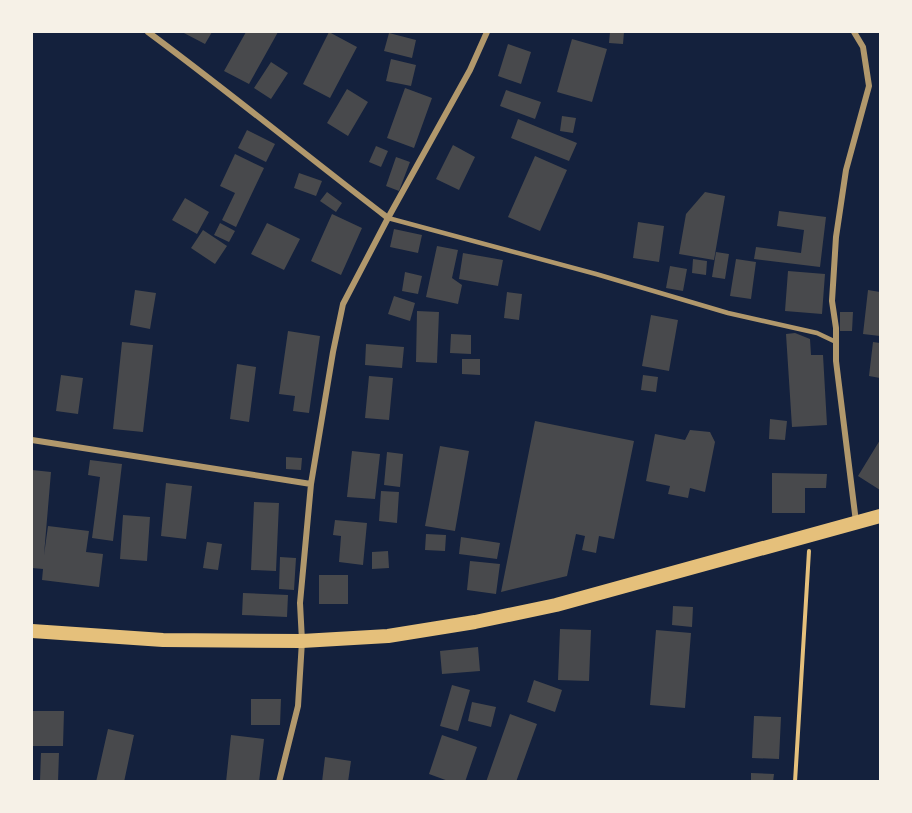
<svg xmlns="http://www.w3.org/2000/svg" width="912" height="813" viewBox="0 0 912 813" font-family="Ubuntu,sans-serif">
  <rect width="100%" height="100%" fill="#14213d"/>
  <path fill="#48494c" d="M182 32H212L205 44Z
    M246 32H278L249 84 224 71Z
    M329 32 357 47 330 98 303 84Z
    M610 32H624L623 44 609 43Z
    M389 33 416 40 412 58 384 51Z
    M572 39 607 49 592 102 557 92Z
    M508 44 531 52 521 84 498 76Z
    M391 59 416 65 411 86 386 81Z
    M271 62 288 73 271 99 254 88Z
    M405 88 432 98 414 148 387 138Z
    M347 89 368 102 348 136 327 123Z
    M506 90 541 102 535 119 500 106Z
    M562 116 576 118 573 133 560 131Z
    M518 119 577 143 569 161 511 138Z
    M247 130 275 144 266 162 238 148Z
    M453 145 475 157 459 190 436 179Z
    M376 146 388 151 381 167 369 162Z
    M235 154 264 168 236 227 222 220 235 193 220 186Z
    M535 156 567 170 540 231 508 217Z
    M396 157 410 162 399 191 386 186Z
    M299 173 322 181 316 196 294 188Z
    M327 192 342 203 336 212 320 201Z
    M705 192 725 196 714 260 679 254 686 214Z
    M185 198 209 212 197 234 172 220Z
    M779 211 826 217 820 267 754 259 756 247 801 253 804 230 777 226Z
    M332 214 362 228 341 275 311 261Z
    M638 222 664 226 659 262 633 258Z
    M220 223 235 231 229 242 214 235Z
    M267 223 300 239 284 270 251 254Z
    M394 229 422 235 418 253 390 247Z
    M203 230 227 246 215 264 191 248Z
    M437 246 458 250 452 278 462 285 458 304 426 297Z
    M716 252 729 254 725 279 712 277Z
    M463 253 503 260 498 286 459 279Z
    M693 259 707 261 706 275 692 273Z
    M736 259 756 262 751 299 730 296Z
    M670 266 687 269 683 291 666 288Z
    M788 271 825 274 822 314 785 311Z
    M405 272 422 276 418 294 402 291Z
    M135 290 156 293 150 329 130 325Z
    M868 290 880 292V336L863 334Z
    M507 292 522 294 519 320 504 318Z
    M394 296 415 303 410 321 388 314Z
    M417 311 439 312 437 363 416 362Z
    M840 312H853L852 331H840Z
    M651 315 678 320 669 371 642 366Z
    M288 331 320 336 309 413 293 411 295 396 279 394Z
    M795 333 810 339 811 355H823L827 425 792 427 786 334Z
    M451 334 471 335V354L450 353Z
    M122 342 153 345 143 432 113 429Z
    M873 342 880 343V378L869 376Z
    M366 344 404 347 402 368 365 365Z
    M462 359H480V375L462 374Z
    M237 364 256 367 249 422 230 419Z
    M61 375 83 378 78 414 56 411Z
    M643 375 658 377 656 392 641 390Z
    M369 376 393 378 389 420 365 418Z
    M770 419 787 421 785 440 769 439Z
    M535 421 634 441 614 539 599 536 596 553 582 550 585 536 576 534 567 576 501 592Z
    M690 430 710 432 715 442 705 492 690 488 688 498 668 494 670 486 646 481 655 434 685 440Z
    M880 440V490L858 476Z
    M440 446 469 451 455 531 425 526Z
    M352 451 380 454 375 499 347 497Z
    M387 452 403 454 400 487 384 485Z
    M286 457 302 458 301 470 286 469Z
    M90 460 122 464 113 541 92 538 100 477 88 475Z
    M32 470 51 472 44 555 48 526 89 531 86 552 103 554 99 587 42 580 43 569 32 568Z
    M772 473 827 474 826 488H805V513H772Z
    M166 483 192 486 186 539 161 536Z
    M381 491 399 492 397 523 379 521Z
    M254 502 279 503 276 571 251 570Z
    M123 515 150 517 147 561 120 559Z
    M335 520 367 523 363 565 339 562 341 536 333 535Z
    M426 534 446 535 445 551 425 550Z
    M461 537 500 543 497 559 459 554Z
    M207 542 222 544 218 570 203 568Z
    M388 551 389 568 372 569V552Z
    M280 557 296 558 294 590 279 589Z
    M470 561 500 564 496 594 467 590Z
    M319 575H348V604H319Z
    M243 593 288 595 287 617 242 615Z
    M673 606 693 607 692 627 672 625Z
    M560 629 591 630 589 681 558 680Z
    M656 630 691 633 685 708 650 705Z
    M478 647 480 671 442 674 440 651Z
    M534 680 562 690 555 712 527 702Z
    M452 685 470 690 458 731 440 726Z
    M251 699H281L280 725H251Z
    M472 702 496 707 491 727 468 721Z
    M32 711H64L63 746H32Z
    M510 714 537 724 516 782H486Z
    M754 716 781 717 779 759 752 758Z
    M108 729 134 735 124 782H96Z
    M231 735 264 739 259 782H226Z
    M442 735 477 747 465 782H451L429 774Z
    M41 753H59L58 782 40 781Z
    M325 757 351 761 348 782H322Z
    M751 773 774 774 773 782H751Z"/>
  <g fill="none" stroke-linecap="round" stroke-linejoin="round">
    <path stroke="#e5c07b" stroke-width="4" d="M795 782 809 551"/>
    <path stroke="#b1986c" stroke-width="4.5" d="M388 218 596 274 728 313 817 333 836 342"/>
    <path stroke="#b1986c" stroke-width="6" d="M148 32C229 92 307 156 388 218
      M854 32 863 47 869 86 846 170 836 237 832 301 836 328V361L856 522
      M32 440 311 484
      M279 782 298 706 302 641 300 603 311 484 333 352 343 304 388 218 470 70 487 32"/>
    <path stroke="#e5c07b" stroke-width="14" d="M32 631 163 640 302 641 388 636 475 622 556 605 880 516"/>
  </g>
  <rect width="912" height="813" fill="none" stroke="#f6f1e7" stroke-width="66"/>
</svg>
